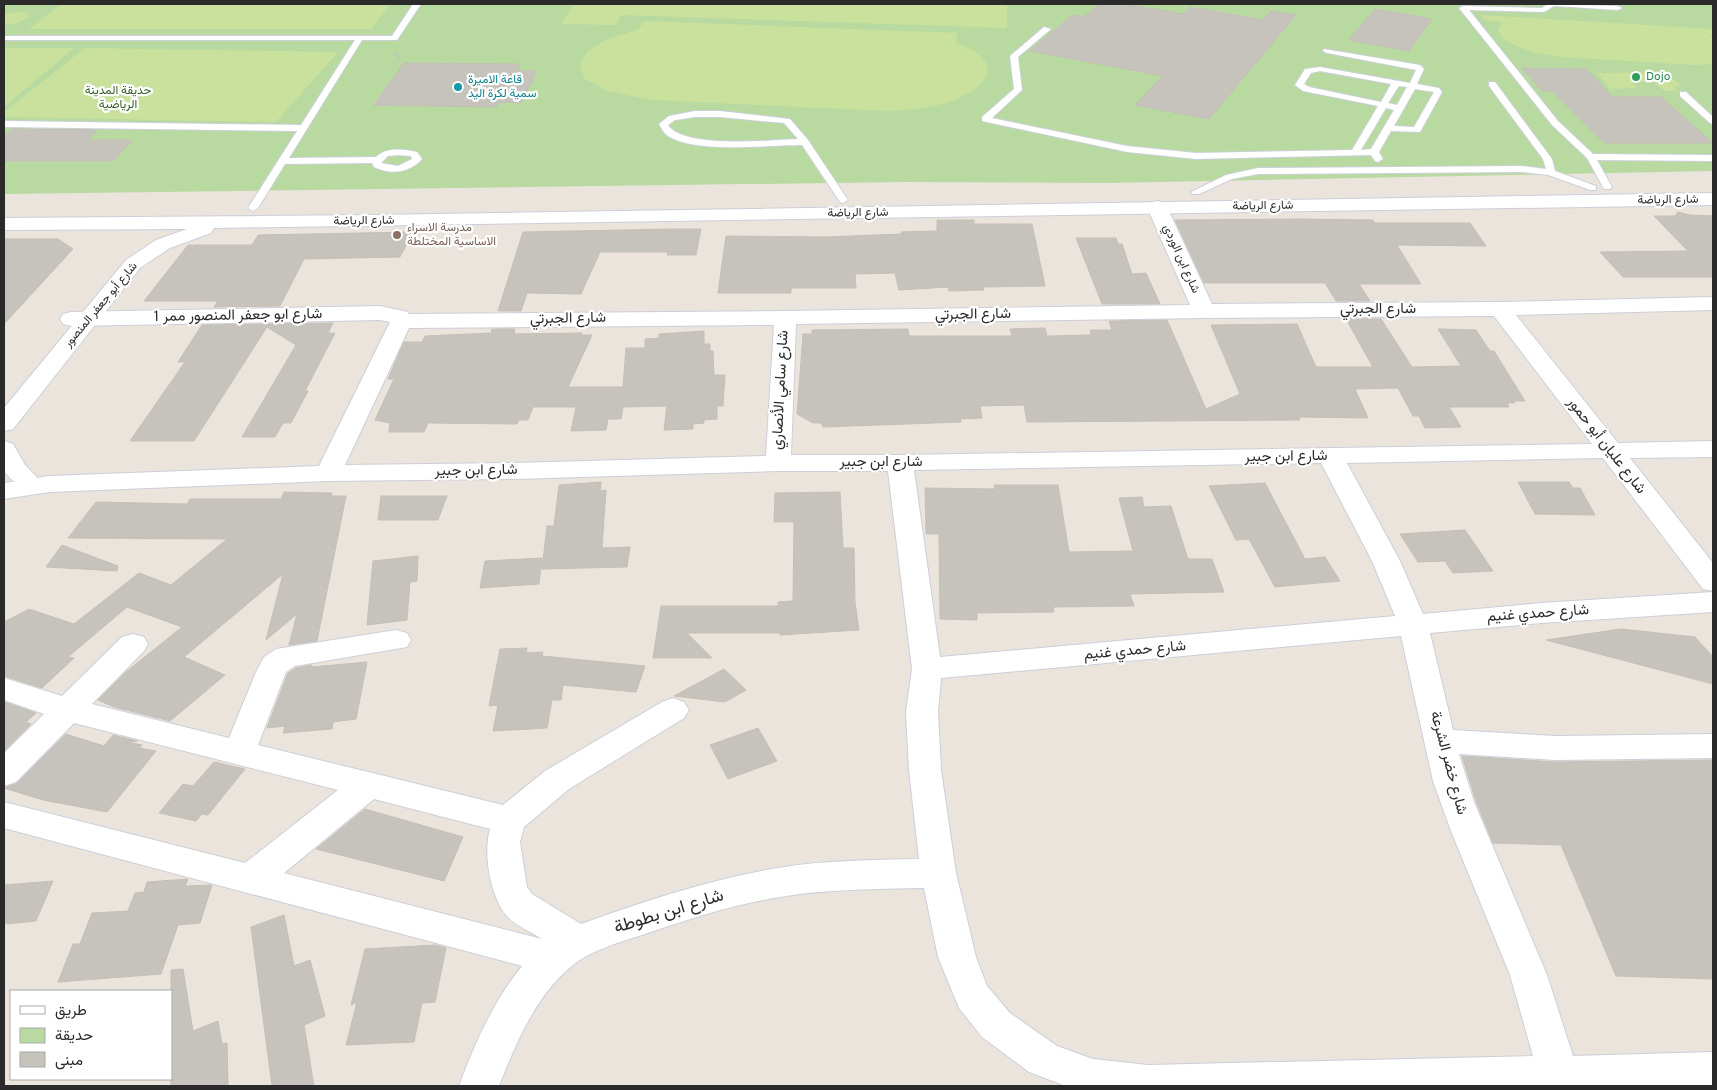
<svg xmlns="http://www.w3.org/2000/svg" width="1717" height="1090" viewBox="0 0 1717 1090" font-family="Overpass,Vazirmatn,sans-serif">
  <rect width="100%" height="100%" fill="#eae4dd"/>
  <path fill="#b8daa0" d="M4 4H1713V171L1107 183 904 182 4 194Z"/>
  <path fill="#c9e19d" d="M61 4H391L371 29H29Z
    M574 4 1007 5V28L621 15 616 25 561 24Z
    M18 12 27 13 29 17 17 23 4 25V14Z
    M1482 15 1713 29V35H1708L1713 37V64L1695 65 1560 57 1537 53 1516 46 1502 38 1498 29 1503 22 1484 20Z
    M645 21 957 33 956 43C970 48 988 55 988 73 974 104 919 110 889 111L651 100 607 91 585 79 580 67 583 58 588 51 607 39 637 30Z
    M4 48H74L4 107Z
    M85 48 338 52 276 122 4 117V112Z
    M1664 72 1682 86H1673L1678 91H1665L1655 84 1659 83 1657 82H1632L1638 88 1611 89 1596 73Z"/>
  <path fill="#c6c2bc" stroke="#c5bfb7" d="M1099 4H1124L1183 14 1190 7 1263 20 1271 11 1296 15 1209 119 1135 105 1163 76 1030 51 1072 15 1084 17Z
    M1375 9 1432 19 1409 51 1349 40Z
    M404 63 520 64 517 71H537L521 103 499 102 496 107 374 105Z
    M1522 68 1586 69 1613 97H1661L1713 143H1604L1552 91H1542Z
    M12 129 97 130 88 140H132L113 161H4V137Z
    M1678 212 1689 215 1713 216V277H1623L1600 252 1688 251 1654 216H1675Z
    M1300 219 1373 220 1375 223H1470L1486 246 1397 245 1421 284H1359L1370 301H1336L1325 283H1204L1175 220Z
    M937 220H974V224H1032L1045 286 983 287 984 290 949 291 948 287 899 290 895 273 855 274 856 288H791V293H718L726 236 826 237 902 234 901 232 937 231Z
    M672 229H701L696 255H667L668 252H600L581 294 527 293 521 311H498L523 232Z
    M413 232 400 257 304 259 280 306 214 307 218 301H144L188 245H252L258 235Z
    M1076 238H1116L1118 244H1122L1132 274 1146 273 1160 304H1102Z
    M4 239H58L73 249 4 324Z
    M1346 319H1381L1412 367 1461 366 1438 329 1476 330 1490 351H1494L1525 401H1513L1515 403H1507L1509 407H1449L1461 427 1425 428 1419 416H1413L1398 388 1355 389 1368 418 1299 417 1300 420 1027 422 1024 405 980 406 982 418 960 419 961 422 823 427 821 423H813L797 414 803 334H812V330L908 329 909 336H1012L1010 329 1045 328 1047 336 1091 335 1090 330H1112L1109 321 1167 320 1206 409 1240 394 1211 325 1297 324 1316 367H1373Z
    M333 323 328 333H335L305 391H308L291 423H283L275 437H242L296 345 267 327 194 441H130L185 362H178L202 325Z
    M492 329H515L514 334 582 333 581 335H592L568 387H623L626 348H645V339L659 338V334L704 331V344H710V351H713L714 375H725L723 406H717V419L704 420V423L693 424V429L664 430 667 406 623 407 621 419H608L606 430 571 431 576 407H533L528 420H519L517 424 428 423 424 432H389L390 423 375 420 394 379H388L404 342H422L425 336 491 333Z
    M601 482 600 491 606 490 602 548 630 547 627 567 542 569 547 526H554L559 485Z
    M1518 482H1569L1573 488H1580L1595 515 1535 514Z
    M1265 483 1305 559 1325 557 1340 581 1275 587 1249 539 1236 540 1209 486Z
    M994 485H1058L1069 552 1133 551 1119 498 1142 497 1144 507 1171 506 1188 559H1212L1224 592 1130 594 1134 606 1053 607 1054 612 977 613V620L940 619 939 534H926L925 488 995 489Z
    M284 492 332 493 331 496H346L317 641 289 645 297 614 266 640 283 574 184 657 225 675 170 721 114 707 98 700 126 672 182 627 127 607 68 657 74 658 42 688 4 676V622L29 609 74 624 139 573 171 585 227 539 68 538 96 502 187 504 190 499H281Z
    M840 492 843 548H854L855 602 859 630 780 635V633H687L712 658H653L661 606H778V602L793 601 794 522H774L775 493Z
    M381 496H447L438 520H378Z
    M1465 530 1493 571 1453 573 1445 561 1418 562 1400 534Z
    M62 545 118 566 117 571 46 567Z
    M418 556 417 581 410 582 407 620 367 625 373 561Z
    M542 558 539 584 480 588 485 561Z
    M1621 629 1695 637 1713 657V684L1546 640Z
    M527 648 526 653 543 652 542 656 645 666 636 692 563 685 561 700H552L547 728 493 731 498 705 489 706 500 649Z
    M367 662 356 719 333 722 332 729 283 733 285 726 267 728 288 673 296 668 312 665V667Z
    M724 669 746 690 725 702 674 696Z
    M4 702 36 713 26 722 31 724 4 751Z
    M758 728 777 761 728 779 710 745Z
    M66 734 104 746 113 735 137 741 127 742 142 745 139 748 156 751 107 812 43 800 4 788 17 783Z
    M1462 756 1556 762 1713 760V979L1616 976 1561 845 1493 843 1476 801Z
    M214 762 245 769 208 815 202 814 196 821 159 813 183 784 193 786Z
    M365 809 463 837 444 881 316 849Z
    M188 879 185 886 212 885 200 923 178 925 161 974 58 982 73 944H80L92 913 128 911 135 893 144 892 147 882Z
    M53 881 36 921 4 924V885Z
    M284 915 294 966 310 960 325 1016 304 1025 314 1086H272L251 927Z
    M435 945 446 948 435 1002 422 1003 414 1042 346 1045 357 1002 351 1005 365 949Z
    M183 969 193 1031 218 1021 222 1044 227 1043 228 1086H171V970Z"/>
  <g fill="none" stroke-linecap="round" stroke-linejoin="round">
    <defs>
      <path id="lane" d="M413 4H421L397 40H362L289 158 376 157C387 147 403 149 417 152L422 159C410 173 390 175 374 167L372 163 285 164 258 208 253 211 248 208 297 131 4 127V121L301 125 355 40H4V36H392ZM398 155 411 156 412 159 398 166 381 163 388 156Z
        M1548 4 1618 6 1622 8 1618 10 1554 6 1544 12 1469 10 1558 121 1593 154 1713 155V161L1597 160 1612 187 1610 189H1604L1587 158 1552 125 1459 8 1463 6 1542 8Z
        M1044 27 1051 29 1018 57 1022 90 992 118 1127 146 1196 153 1352 150 1378 106 1303 91 1295 85 1305 69 1320 67 1410 83 1416 70 1327 53 1323 51 1324 49 1420 65 1424 69 1417 84 1439 88 1442 92 1420 132 1391 131 1379 152 1383 159 1378 162 1375 161 1371 155 1196 159 1127 152 982 121V117L1014 89 1010 56ZM1320 71 1391 84 1381 102 1309 87 1304 84 1311 73ZM1399 86 1407 87 1397 105 1388 103ZM1415 89 1434 92 1414 127 1394 126ZM1386 108 1394 110 1371 149 1361 150Z
        M1489 82H1495L1552 159 1555 171 1596 186V190H1590L1548 175 1522 172 1258 174 1232 179 1199 194H1193L1191 192 1226 175 1258 168 1522 166 1546 169 1543 159 1489 86Z
        M1680 92H1686L1713 117V124L1710 123 1680 96Z
        M695 111H720L790 119 808 140 848 200 843 203 840 202 802 145C769 145 696 154 668 136 664 133 661 128 659 124L669 116ZM695 117H720L784 123 798 139C770 140 684 149 668 125L675 120Z"/>
      <path id="street" d="M1157 201 1164 203 1167 207 1212 304 1500 302 1713 297V310L1516 315 1618 443 1713 441V457L1630 458 1713 563V591L1703 589 1603 458 1347 463 1400 561 1423 614 1542 603 1713 592V612L1542 623 1430 633 1453 730 1556 736 1713 734V758L1556 760 1459 754 1474 802 1547 975 1573 1056 1713 1052V1086H1066L1029 1072 982 1037 959 1008 938 957 924 888C876 889 828 889 780 897 734 904 689 919 645 934 618 943 589 950 567 970 534 1000 515 1045 499 1086H459C474 1045 494 1000 522 966L4 828V802L245 863 338 790 74 723 16 782 4 786V753L44 714 4 700V678L62 696 122 637 133 634 144 637 148 644 144 651 92 704 229 738 256 672 264 657 276 649 396 630 407 633 411 640 407 647 295 666 286 672 258 745 503 805 545 771 662 702 673 698 684 702 689 710 684 718 569 789 524 827 520 842 527 887 532 894 581 924C645 901 711 879 778 868 825 860 872 860 919 859L909 770 906 712 912 669 888 471H778L514 479 328 481 49 492 4 499V483L49 476 319 466 390 322 380 320 71 326 63 324 60 319 63 314 71 312 380 306 408 312 409 314 785 311 1190 305 1147 207 1150 203ZM1494 316 1592 444 900 455H791L796 324 1204 318ZM774 325 766 456 514 463 345 465 409 328ZM1321 463 1372 561 1395 616 940 657 914 470ZM1401 636 1433 781 1451 831 1510 975 1533 1056 1148 1065 1093 1059 1057 1046 1010 1013 987 986 976 957 956 873 941 770 938 712 941 678ZM374 799 490 829C483 853 490 895 506 915 514 925 531 932 542 939L284 873Z"/>
      <path id="secondary" d="M1713 193V205L214 228 211 233 170 248 140 268 13 429 4 431V408L126 260 156 240 187 229 4 230V218L378 215Z
        M4 441 13 444 25 465 37 477 33 483C20 486 12 482 4 471Z"/>
    </defs>
    <use href="#lane" stroke="#cccfda" stroke-width="2"/>
    <use href="#street" stroke="#cccfda" stroke-width="2"/>
    <use href="#secondary" stroke="#cccfda" stroke-width="2"/>
    <path stroke="#c3c3c3" stroke-width="2" stroke-dasharray="2.5 1" stroke-linecap="butt" d="M395 52 400 60"/>
    <use href="#lane" fill="#fff" fill-rule="evenodd"/>
    <use href="#street" fill="#fff" fill-rule="evenodd"/>
    <use href="#secondary" fill="#fff" fill-rule="evenodd"/>
  </g>
  <circle fill="#2e9e5b" stroke="#fff" stroke-width="2" cx="1636" cy="77" r="5"/>
  <circle fill="#0f9aa8" stroke="#fff" stroke-width="2" cx="458" cy="87" r="5"/>
  <circle fill="#8d6e63" stroke="#fff" stroke-width="2" cx="397" cy="235" r="5"/>
  <g text-anchor="middle" dominant-baseline="central" stroke-width="4.5" stroke-linejoin="round" paint-order="stroke">
    <g font-size="12" fill="#27864d" stroke="#fff" text-anchor="start">
      <text x="1646" y="77">Dojo</text>
    </g>
    <g font-size="12" fill="#0d838f" stroke="#fff" text-anchor="start">
      <text x="468" y="80">قاعة الاميرة<tspan x="468" dy="14">سمية لكرة اليد</tspan></text>
    </g>
    <g font-size="12" fill="#335e22" stroke="#fff">
      <text x="118" y="91">حديقة المدينة<tspan x="118" dy="14">الرياضية</tspan></text>
    </g>
    <g font-size="12" fill="#2a2a2a" stroke="#fff">
      <text transform="translate(1668 200) rotate(-1)">شارع الرياضة</text>
      <text transform="translate(1263 206) rotate(-1)">شارع الرياضة</text>
      <text transform="translate(858 213) rotate(-1)">شارع الرياضة</text>
      <text transform="translate(364 221) rotate(-1)">شارع الرياضة</text>
      <text transform="translate(1181 259) rotate(66)">شارع ابن الوردي</text>
      <text transform="translate(101 305) rotate(-50)">شارع أبو جعفر المنصور</text>
    </g>
    <g font-size="12" fill="#785e54" stroke="#fff" text-anchor="start">
      <text x="407" y="228">مدرسة الاسراء<tspan x="407" dy="14">الاساسية المختلطة</tspan></text>
    </g>
    <g font-size="15" fill="#2a2a2a" stroke="#fff">
      <text x="1378" y="309">شارع الجبرتي</text>
      <text transform="translate(973 315) rotate(-1)">شارع الجبرتي</text>
      <text transform="translate(238 316) rotate(-1)">شارع ابو جعفر المنصور ممر 1</text>
      <text transform="translate(568 319) rotate(-1)">شارع الجبرتي</text>
      <text transform="translate(781 390) rotate(-87)">شارع سامي الأنصاري</text>
      <text transform="translate(1606 446) rotate(52)">شارع عليان أبو حمور</text>
      <text transform="translate(1286 457) rotate(-1)">شارع ابن جبير</text>
      <text x="881" y="462">شارع ابن جبير</text>
      <text transform="translate(476 471) rotate(-1)">شارع ابن جبير</text>
      <text transform="translate(1538 614) rotate(-4)">شارع حمدي غنيم</text>
      <text transform="translate(1135 651) rotate(-5)">شارع حمدي غنيم</text>
      <text transform="translate(1448 763) rotate(75)">شارع خضر الشرعة</text>
    </g>
    <g font-size="18" fill="#2a2a2a" stroke="#fff">
      <text transform="translate(669 912) rotate(-17)">شارع ابن بطوطة</text>
    </g>
  </g>
  <rect width="1717" height="1090" fill="none" stroke="#2a2a2a" stroke-width="10"/>
  <rect x="10" y="990" width="162" height="90" fill="#ffffff" stroke="#aaaaaa"/>
  <rect x="20" y="1006" width="25" height="8" fill="#ffffff" stroke="#aaaaaa"/>
  <text x="55" y="1015" font-size="15" fill="#2a2a2a">طريق</text>
  <rect x="20" y="1028" width="25" height="15" fill="#b8daa0" stroke="#aaaaaa"/>
  <text x="55" y="1040" font-size="15" fill="#2a2a2a">حديقة</text>
  <rect x="20" y="1052" width="25" height="15" fill="#c6c2bc" stroke="#aaaaaa"/>
  <text x="55" y="1065" font-size="15" fill="#2a2a2a">مبنى</text>
</svg>
